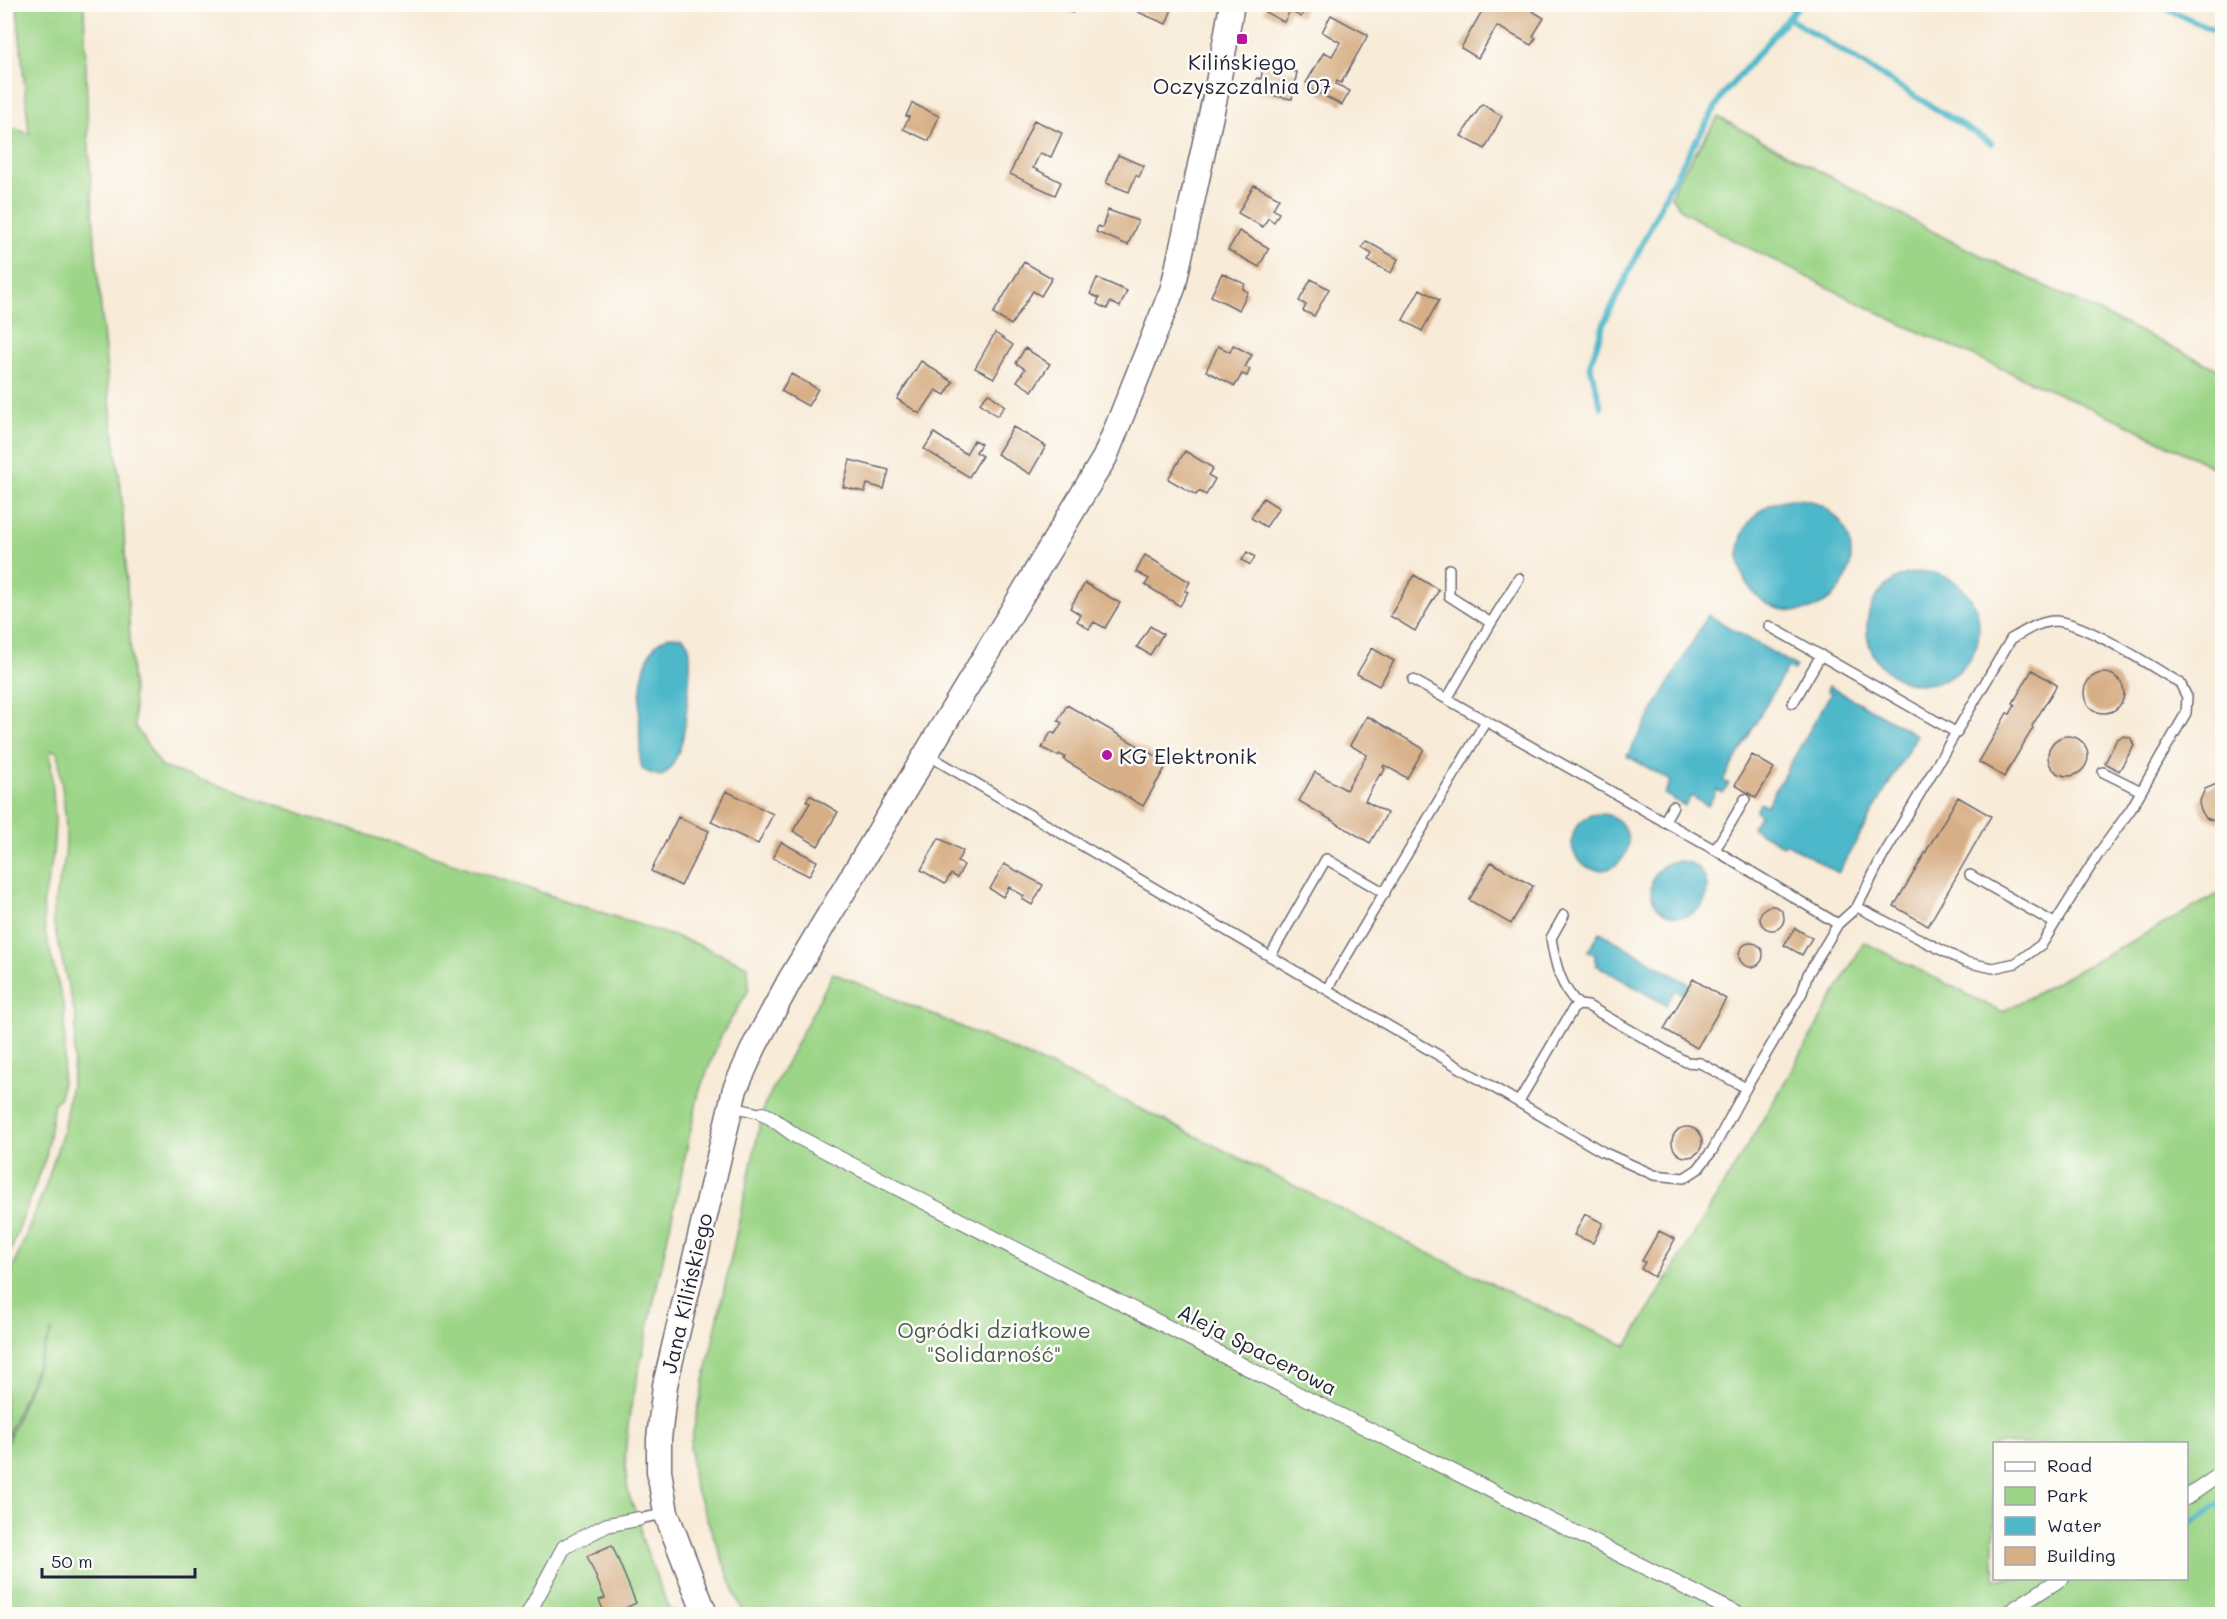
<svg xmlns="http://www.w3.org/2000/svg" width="2227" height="1619" viewBox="0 0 2227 1619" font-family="Mali,sans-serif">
  <rect width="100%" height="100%" fill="#fdfcf7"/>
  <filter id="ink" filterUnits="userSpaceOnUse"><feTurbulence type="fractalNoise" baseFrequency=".0167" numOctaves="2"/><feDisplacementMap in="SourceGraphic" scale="12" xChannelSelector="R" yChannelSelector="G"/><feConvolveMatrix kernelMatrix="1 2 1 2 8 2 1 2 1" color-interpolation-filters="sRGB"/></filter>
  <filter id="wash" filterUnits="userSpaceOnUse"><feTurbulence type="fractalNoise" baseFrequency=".008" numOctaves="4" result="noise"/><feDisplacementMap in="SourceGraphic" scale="24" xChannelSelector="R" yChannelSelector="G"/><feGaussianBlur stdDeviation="1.35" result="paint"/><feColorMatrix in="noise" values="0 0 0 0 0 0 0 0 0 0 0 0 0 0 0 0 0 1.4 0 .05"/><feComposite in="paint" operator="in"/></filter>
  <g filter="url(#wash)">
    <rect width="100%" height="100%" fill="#f8ebd8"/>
    <path fill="#9dd588" stroke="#607c62" stroke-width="1.5" fill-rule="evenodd" d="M17 5H84L88 135 96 255 109 395 122 498 135 726 162 767 694 943 748 966 749 989 721 1036 699 1092 630 1411C626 1438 623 1464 628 1491 631 1506 642 1520 641 1536L668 1607 675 1614H5V1448L52 1330 5 1441V1287L45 1188 63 1131 73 1072 76 1019 53 921C52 898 62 878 65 856 69 823 61 785 58 752L50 750 55 821 53 855 43 906 45 932 64 1007 65 1051 60 1098 54 1103 46 1156 5 1266V125L29 134Z
      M1718 117 1947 239 2222 371V472L2127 424 1899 323 1729 238 1684 212 1671 197 1676 183Z
      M2222 892V1614H743L693 1482 690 1446 764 1106 833 973C913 1007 995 1040 1074 1077 1259 1164 1439 1264 1627 1346L1777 1096 1864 942 2002 1012ZM1994 1444H2186V1578H1994Z"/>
    <path fill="#4db8ca" stroke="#386d82" stroke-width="1.5" d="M1739 555a56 56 0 1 1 112 0a56 56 0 1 1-112 0Z
      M1867 628a56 56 0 1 1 112 0a56 56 0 1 1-112 0Z
      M1708 615 1796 666 1793 671 1787 668 1723 781 1729 784 1723 793 1717 790 1708 806 1691 796 1685 806 1664 794 1671 781 1627 756Z
      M669 636 682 637C684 639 687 641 688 644 694 654 685 731 681 745 677 757 672 769 662 776L652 774 642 769 640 759C640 727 635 673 654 647 657 642 664 639 669 636Z
      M1829 686 1917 735 1838 873 1786 843 1784 846 1752 828 1760 814 1756 811 1760 803 1766 806 1831 693 1827 690Z
      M1572 842a28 28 0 1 1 56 0a28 28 0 1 1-56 0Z
      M1651 889a28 28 0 1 1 56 0a28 28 0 1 1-56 0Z
      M1600 932 1689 984 1683 994 1675 990 1666 1005 1596 965 1598 962 1594 960 1596 956 1588 951Z"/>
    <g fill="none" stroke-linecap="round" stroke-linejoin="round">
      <path stroke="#4db8ca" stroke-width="6" d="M2156 4 2222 34
        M1790 19 1991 143
        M1601 407 1590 365 1604 323 1671 184 1722 96 1800 4
        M2186 1526 2222 1502"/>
    </g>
    <g id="blocks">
      <path fill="#d7af86" d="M1065 4H1078L1072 13 1063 7Z
        M1141 4H1174L1166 24 1138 12Z
        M1267 4H1307L1301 17 1290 11 1284 22 1263 11Z
        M1486 4H1521L1544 18 1533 36 1536 38 1531 45 1497 26 1478 58 1461 48Z
        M1331 15 1368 35 1341 83 1337 81 1336 84 1350 91 1342 105 1310 89 1312 86 1306 83 1324 52 1332 56 1340 42 1322 32Z
        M1263 66 1297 72 1292 99 1255 92 1257 78 1261 79Z
        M912 103 939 116 929 141 903 129 909 117 906 116Z
        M1482 104 1502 116 1485 149 1461 136Z
        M1034 120 1062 133 1051 157 1040 153 1033 168 1061 182 1055 195 1010 174Z
        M1118 155 1144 166 1139 177 1136 175 1129 192 1106 183Z
        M1254 185 1279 198 1273 209 1279 213 1274 222 1268 218 1263 227 1238 213Z
        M1108 210 1138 221 1128 245 1096 232 1098 226 1102 228Z
        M1239 231 1269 248 1259 267 1228 250Z
        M1366 241 1398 259 1391 273 1368 261 1372 254 1362 248Z
        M1024 262 1052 278 1041 296 1033 291 1011 325 993 314Z
        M1222 273 1245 284 1243 289 1248 292 1239 310 1211 296Z
        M1097 278 1127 291 1120 307 1110 302 1107 309 1097 304 1099 298 1090 294Z
        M1311 279 1329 289 1314 316 1303 311 1306 305 1299 301Z
        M1420 289 1439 300 1422 331 1403 320Z
        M995 333 1013 345 994 378 975 368Z
        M1233 345 1252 355 1245 367 1250 369 1247 376 1242 374 1235 386 1206 371 1218 346 1230 352Z
        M1025 348 1050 364 1032 391 1017 381 1025 369 1016 363Z
        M921 361 953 382 945 395 936 390 920 414 897 399Z
        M791 374 818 389 808 406 781 391Z
        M988 393 1005 406 997 416 980 403Z
        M1013 427 1046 446 1030 474 997 454Z
        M934 433 966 454 974 440 981 444 976 452 982 456 969 477 924 449Z
        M1185 451 1213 468 1208 475 1215 479 1206 495 1199 491 1196 495 1168 479Z
        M850 460 889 470 884 489 867 484 865 492 843 487Z
        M1263 498 1279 508 1266 527 1251 518Z
        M1247 552 1255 557 1250 565 1242 560Z
        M1145 555 1190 582 1185 591 1188 592 1180 606 1145 585 1149 579 1136 572Z
        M1414 575 1439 590 1415 631 1390 616Z
        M1085 583 1120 603 1105 628 1094 622 1089 629 1077 621 1081 615 1070 608Z
        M1150 626 1163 634 1150 655 1137 647Z
        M1372 648 1394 661 1379 686 1357 674Z
        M2032 670 2057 685 2032 726 2033 728 2004 777 1979 762 2007 713 2010 714 2015 705 2013 703Z
        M2084 693a20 20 0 1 1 40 0a20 20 0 1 1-40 0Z
        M1067 705 1168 763 1143 806 1064 760 1065 757 1059 754 1058 756 1042 748 1051 732 1055 734 1062 723 1058 721Z
        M1367 716 1424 749 1407 778 1384 765 1383 767 1385 769 1382 775 1380 774 1365 801 1387 813 1370 843 1299 801 1315 772 1346 790 1367 755 1350 745Z
        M2048 756a20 20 0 1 1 40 0a20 20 0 1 1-40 0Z
        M2124 736 2131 738 2134 746 2119 771 2105 763 2117 739Z
        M1752 755 1774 768 1756 798 1735 785Z
        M2219 783H2222V823H2220L2206 818 2201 811 2199 803 2205 789Z
        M726 791 773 814 758 844 711 822Z
        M810 795 838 812 818 846 793 831 810 803 806 801Z
        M1958 797 1991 816 1928 926 1894 906Z
        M678 817 709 831 681 886 651 871Z
        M939 838 963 851 957 862 964 865 957 878 951 874 945 884 921 870Z
        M781 842 817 861 809 876 773 858Z
        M1491 862 1533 886 1511 924 1469 900Z
        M1004 864 1043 885 1032 905 1022 899 1024 896 1009 887 1003 897 990 889Z
        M1760 918a12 12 0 1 1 24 0a12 12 0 1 1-24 0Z
        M1795 928 1812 938 1802 955 1784 945Z
        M1739 955a12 12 0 1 1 24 0a12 12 0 1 1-24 0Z
        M1693 979 1726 999 1697 1048 1664 1029Z
        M1672 1142a15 15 0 1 1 30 0a15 15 0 1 1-30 0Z
        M1585 1214 1603 1223 1593 1243 1574 1235Z
        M1659 1231 1675 1239 1654 1277 1641 1269 1645 1262 1642 1261Z
        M612 1545 636 1603 613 1614H605L599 1600 605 1598 587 1556Z"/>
    </g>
  </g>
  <g filter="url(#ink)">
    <use href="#blocks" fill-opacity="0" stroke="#6d6872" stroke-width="1.5"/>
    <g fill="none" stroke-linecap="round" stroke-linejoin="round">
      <defs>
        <path id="service" d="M1491 623 1519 578
          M1769 626 1957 733
          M1413 680 1715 850 1838 924
          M1447 699 1491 623 1449 596V569
          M1793 703 1821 655
          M928 755 1603 1152 1654 1175 1684 1178 1698 1169 1712 1151 1746 1088 1802 993 1808 974 1838 924 1857 907 1879 863 2011 639C2025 631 2038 622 2054 621 2083 621 2152 667 2180 683L2187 697 2186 713 2131 809 2099 853 2042 944 2016 963 1993 968 1965 962 1857 907
          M2103 772 2141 791
          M1664 822 1673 806
          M1715 850 1745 799
          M1970 875 2054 923
          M1564 915 1551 938C1555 963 1560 987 1579 1005
          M1271 955 1326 859 1385 893
          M1327 989 1486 721
          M1519 1101 1573 1009 1579 1005 1588 1006 1686 1062 1700 1063 1746 1088
          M733 1107 763 1114
          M638 1519 665 1514"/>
        <path id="pedestrian" d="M763 1114 770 1117 796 1136 1300 1395 1738 1614
          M2186 1498 2222 1473
          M528 1614 564 1547 607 1525 638 1519
          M2006 1614 2062 1578"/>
        <path id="tertiary" d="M705 1614 666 1513 659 1471V1439L665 1385 735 1089 755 1045 790 980 1105 457 1173 288 1217 88 1232 4"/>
      </defs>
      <use href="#service" stroke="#6d6872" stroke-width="12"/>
      <use href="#pedestrian" stroke="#6d6872" stroke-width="16"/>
      <use href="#tertiary" stroke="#6d6872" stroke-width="27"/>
      <use href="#service" stroke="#fff" stroke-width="9"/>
      <use href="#pedestrian" stroke="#fff" stroke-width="14"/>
      <use href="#tertiary" stroke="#fff" stroke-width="24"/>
    </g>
  </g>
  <g fill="#b5179e" stroke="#fdfcf7" stroke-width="2">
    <rect x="1236" y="33" width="12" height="12" rx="3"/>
    <circle cx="1107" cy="755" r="6"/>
  </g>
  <g text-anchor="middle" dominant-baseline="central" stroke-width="5" stroke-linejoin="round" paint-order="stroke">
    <g font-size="21" fill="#22223b" stroke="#fdfcf7">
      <text x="1242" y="61">Kilińskiego<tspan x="1242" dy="24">Oczyszczalnia 07</tspan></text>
      <text x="1119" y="755" text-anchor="start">KG Elektronik</text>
    </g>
    <g font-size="21" fill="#22223b" stroke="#fdfcf7">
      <text transform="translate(686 1293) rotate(-77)">Jana Kilińskiego</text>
      <text transform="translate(1258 1349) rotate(27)">Aleja Spacerowa</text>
    </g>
    <g font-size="21" fill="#475852" stroke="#fdfcf7">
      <text x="994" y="1329">Ogródki działkowe<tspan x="994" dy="24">"Solidarność"</tspan></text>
    </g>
  </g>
  <rect width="2227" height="1619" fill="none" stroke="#fdfcf7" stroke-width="24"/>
  <rect x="1993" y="1442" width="195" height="138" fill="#fdfcf7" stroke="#a5a5ac" stroke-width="1.5"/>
  <rect x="2005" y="1462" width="30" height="9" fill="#ffffff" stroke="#a5a5ac" stroke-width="1.5"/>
  <text x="2047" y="1472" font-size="18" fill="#22223b">Road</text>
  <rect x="2005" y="1487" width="30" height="18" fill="#9dd588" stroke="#a5a5ac" stroke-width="1.5"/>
  <text x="2047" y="1502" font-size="18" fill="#22223b">Park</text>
  <rect x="2005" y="1517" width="30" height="18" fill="#4db8ca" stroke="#a5a5ac" stroke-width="1.5"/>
  <text x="2047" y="1532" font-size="18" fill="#22223b">Water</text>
  <rect x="2005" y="1547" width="30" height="18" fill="#d7af86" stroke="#a5a5ac" stroke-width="1.5"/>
  <text x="2047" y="1562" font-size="18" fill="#22223b">Building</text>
  <path d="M42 1568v9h153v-9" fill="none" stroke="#22223b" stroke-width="3"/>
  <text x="51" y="1568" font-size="18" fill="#22223b" stroke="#fdfcf7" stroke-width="4.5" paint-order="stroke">50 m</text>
</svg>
